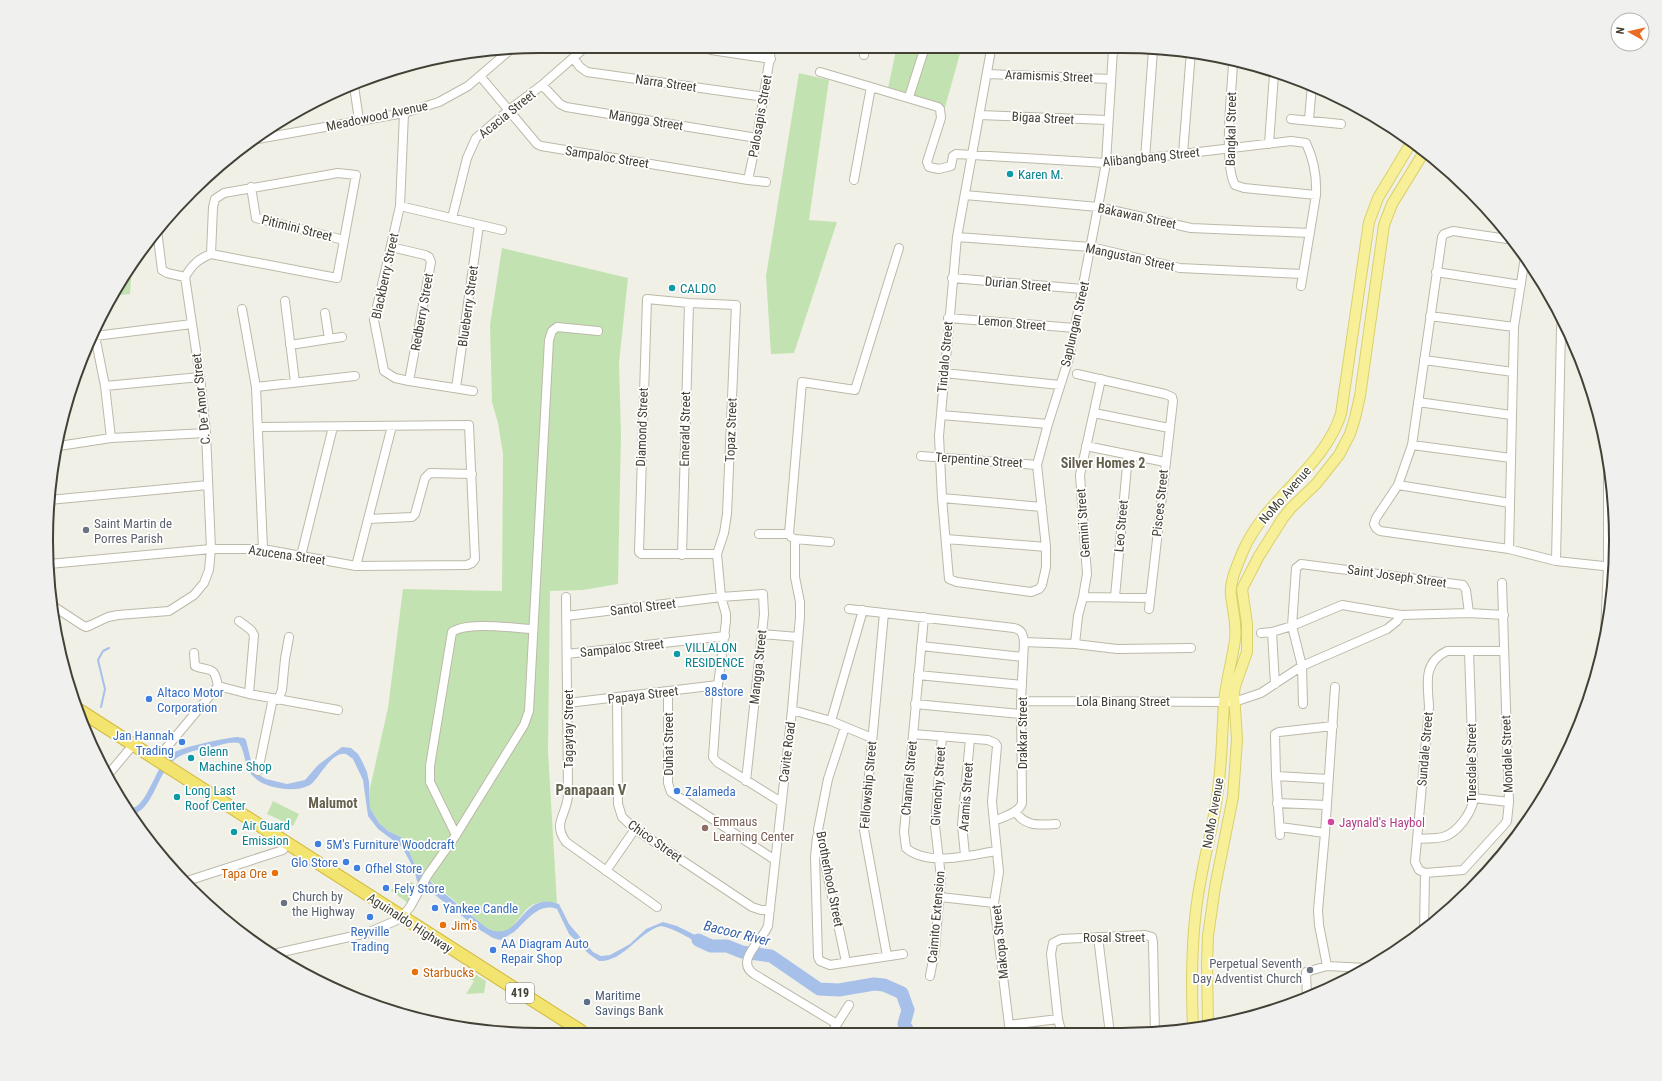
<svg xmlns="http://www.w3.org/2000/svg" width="1662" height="1081" viewBox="0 0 1662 1081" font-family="'Roboto Condensed',sans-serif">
  <rect width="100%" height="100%" fill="#f1f0e6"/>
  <path fill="#c2e3b1" d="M896 50H961L944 111 887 93Z
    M799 73 829 80 809 220 837 222 794 353 771 354 766 276Z
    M502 248 628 278 619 363 621 434 618 584 583 590 550 591 548 751 557 903C549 901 540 901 532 905 515 916 513 942 487 928L425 876 415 865 403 838 388 831 379 823 370 808V788L388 708 403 589 502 591 503 454 498 423 492 402 490 325Z
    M132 264 130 294 111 296 112 293Z
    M273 801 299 814 293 826 267 814Z
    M412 882 418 888 408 903 390 890Z
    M473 973 486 981 484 993 466 994 474 981 468 978 470 974Z"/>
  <path fill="#a6c0ea" d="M236 737 244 738 246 740 253 769 257 774 266 779 287 784 305 780 318 765 342 747 351 748 358 754 362 761 367 772 369 782 370 808 379 823 388 831 403 838 415 865 434 885 487 928C521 946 520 889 559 904L569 924 593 952 601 956 610 955 621 949 630 944 646 929 663 922 677 926 715 945 713 949C695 944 679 929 661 926 638 932 624 962 599 961L589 954 569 934 557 909C538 902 526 922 514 932 509 935 504 938 500 940L493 938 480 930 417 881 414 869 402 847 378 829 368 816 363 780 353 759 346 754C331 751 320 778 310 785 296 793 265 789 254 777 244 768 246 753 239 743 231 741 220 745 212 747 201 749 183 752 174 760 157 774 155 804 135 814L127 811 124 806 133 808C147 804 156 768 168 756 178 747 222 739 236 737Z"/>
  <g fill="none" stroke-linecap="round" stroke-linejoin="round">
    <path stroke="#a6c0ea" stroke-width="2" d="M101 707 105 689 98 660 103 651 109 648"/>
    <path stroke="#a6c0ea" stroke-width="13" d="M698 940 711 946H727L742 952 771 956 819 989 839 990 874 984 884 985 902 993 908 1010 904 1024 909 1033
      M1036 1033H1038"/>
    <defs>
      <path id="minor" d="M711 50 771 59
        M991 50 957 237 939 436 942 498 949 579 957 582 1031 592 1039 589 1042 585 1046 567V547L1037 465 1048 424 1069 358 1098 207 1106 163 1113 50
        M864 55 865 50
        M574 59 580 67 587 72 765 97
        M1233 63C1232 89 1223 164 1235 185L1244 188 1316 195
        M820 72 871 87 854 180
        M381 73 414 65
        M987 74 1111 79
        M480 76 537 144 541 146 748 180 766 182
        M542 85 560 104 566 107 757 138
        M354 86 359 120
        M871 87 938 107 940 109 941 118 927 162 929 167 939 169 951 166 953 156 956 154 1106 163 1291 141 1306 143C1314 160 1317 176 1316 195L1301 286
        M909 97 924 50
        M404 113 400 206 374 320 384 371 395 378 409 381 473 391
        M979 115 1108 120
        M1291 119 1341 124
        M1309 120 1312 84
        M252 140 404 113 439 102 468 86 510 50
        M1269 144 1274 74
        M1183 154 1191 51
        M1145 159 1153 50
        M748 180 757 138 771 50
        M251 187 256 218 344 240
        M965 195 1098 207 1191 228 1310 233
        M400 206 502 230
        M452 218 467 158 476 138 509 110 542 85 582 50
        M157 230 162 270 167 273 185 277
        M957 237 1091 247 1180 268 1303 274
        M1514 240 1453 231 1444 234 1442 237 1412 445 1398 485 1376 518 1374 524 1376 528 1380 531 1509 549 1556 561 1561 329 1562 318
        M391 247 425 255 429 257 431 262 409 381
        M1436 272 1521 285
        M952 278 1083 289
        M285 301 295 382
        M242 309 256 387 263 549
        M325 313 329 339
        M1430 316 1514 327
        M948 318 1075 328
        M290 345 342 337
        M1424 360 1513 372
        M944 373 1060 385
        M1077 374 1165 394 1172 397 1173 401 1149 609
        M105 386 200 377
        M256 387 355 376
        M456 388 479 225
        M1418 402 1511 415
        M1094 413 1169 428
        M941 415 1048 424
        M111 438 105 386 95 336 192 324
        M1412 445 1511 458
        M59 446 111 438 206 433
        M1086 446 1165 462
        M921 456 1037 465
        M1398 485 1510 503
        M942 498 1042 507
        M49 500 208 485
        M368 519 412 517 415 514 425 478 430 473 472 474
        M759 534H789
        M795 539V577L800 602V617L792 710 768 926C763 940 734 961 754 974L837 1024
        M946 539 1046 547
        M830 542 795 539 791 537 789 534 802 382 855 390 899 248
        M1509 549 1514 327 1525 257
        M717 554H641L639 552 647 299 689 303 736 305 727 514 724 533 717 554 721 597 726 614V621L718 685 713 757 717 762 781 802
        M682 555 689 303
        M301 556 333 427
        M1556 561 1613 567
        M49 564 211 549H263L356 566 467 565 472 563 475 559 469 425 259 427
        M356 566 392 426
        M566 597 568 789C568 793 568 798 567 802 563 819 554 825 566 842L657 907
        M1083 597 1150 598
        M1115 597 1128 455
        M50 604 82 625 86 627 91 625 108 617 118 615 169 611 194 595 204 583 209 570 211 549 206 433 200 377 185 277C192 265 198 259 211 254L213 207 215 199 224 193 338 173 356 175 337 278 211 254
        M849 609 1014 628C1022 630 1023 634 1024 642L1021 701 1022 803C1019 813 1003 817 994 821
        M884 613 864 830 887 956
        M566 616 721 597 763 594 764 614 746 781
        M924 617 904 832 906 848C928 867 970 855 996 851
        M239 621 251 630 254 635 249 694
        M1272 632 1275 684
        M1605 632 1608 567V468
        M1261 633 1272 632 1292 626 1342 605 1401 615 1469 613 1504 615
        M762 634 798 637
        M1024 642 1075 644 1117 649 1191 648
        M1075 644 1078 616 1083 597 1087 574 1080 475 1101 379
        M921 646 1023 657
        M567 654 725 636
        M918 675 1022 685
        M218 686 249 694 338 710
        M668 691V783L671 792 775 860
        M617 698 618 804 622 817 635 829 752 907 761 910H770
        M278 700 282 690 285 659 289 637
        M1021 701 1234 702 1261 693 1302 666 1387 629 1397 621 1401 615
        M568 703 718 685
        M915 704 1021 714
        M1303 704 1302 666 1292 626 1296 568 1301 564 1463 585 1466 590 1469 613
        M792 710 831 721 872 738
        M831 721 863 610
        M845 727 828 779 818 830 846 962
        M913 734 988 740 995 743 997 746 992 802 999 872 994 903 1010 1033
        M156 760 218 686C214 665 211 672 195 666L194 653
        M258 771 273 698
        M107 776 133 745
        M1276 776 1328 779
        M1474 798 1509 802
        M1277 803 1326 805
        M1015 811C1025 827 1039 825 1056 824
        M1280 827 1325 833
        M456 835 430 782V766L452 632C467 621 513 628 533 629
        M1280 835 1276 776 1275 734 1279 732 1333 726
        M817 837 815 857 818 957 820 961 830 965 903 954
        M1417 839C1425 838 1435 839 1443 837 1458 833 1472 812 1474 798L1469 651
        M965 855 962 825 970 739
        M606 871 635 829
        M1425 873 1463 870 1504 825 1507 821 1509 802 1502 583
        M1425 873 1419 870 1415 862 1429 707C1428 684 1422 663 1447 651H1504
        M187 881 283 850 286 844
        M940 897 994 903
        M1424 932 1425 873
        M1098 937 1110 1034
        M273 954 367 933 395 921 402 917 410 907 427 876 456 835 524 725 529 711 549 340 552 331 557 327 598 331
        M1327 966 1319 925 1318 910 1325 833 1335 687
        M930 976 935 949 941 877 935 826 942 736
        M1307 997 1306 972 1327 966 1366 968
        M1009 1025 1058 1019
        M832 1032 849 1005
        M1062 1034 1058 1019 1051 954 1053 943 1061 939 1145 935 1152 937 1153 942 1155 1034"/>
      <path id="major" d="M1208 1025 1207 965 1208 936 1215 887 1233 797 1237 739 1234 693 1235 686 1247 652V624L1242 589 1259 556 1283 518 1291 508 1316 484 1339 455 1350 434 1355 418 1360 396 1384 225 1392 204 1424 152
        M1193 1027C1191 980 1191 931 1200 884 1205 854 1213 826 1217 797 1222 765 1222 733 1224 702 1226 681 1232 661 1235 640 1237 622 1233 613 1231 595 1229 582 1238 564 1243 551 1266 498 1323 469 1341 414L1369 222 1378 198 1411 143"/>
      <path id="highway" d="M79 710 581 1031"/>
    </defs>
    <use href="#minor" stroke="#bcb9a9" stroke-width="10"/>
    <use href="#major" stroke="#dad06b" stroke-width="12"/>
    <use href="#highway" stroke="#d1ba40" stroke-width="14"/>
    <use href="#minor" stroke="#fff" stroke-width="8"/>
    <use href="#major" stroke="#f7f099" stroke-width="10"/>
    <use href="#highway" stroke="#f3e36f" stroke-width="12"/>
  </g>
  <g fill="#0f9aa8" stroke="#fff" stroke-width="1.5">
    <circle cx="1010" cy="174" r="4"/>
    <circle cx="672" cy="288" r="4"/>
    <circle cx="677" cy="654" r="4"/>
    <circle cx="191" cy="758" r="4"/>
    <circle cx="177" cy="797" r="4"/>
    <circle cx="234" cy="832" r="4"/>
  </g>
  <g fill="#6b7280" stroke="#fff" stroke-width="1.5">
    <circle cx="86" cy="530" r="4"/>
    <circle cx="284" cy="903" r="4"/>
    <circle cx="1310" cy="970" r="4"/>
  </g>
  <g fill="#3f7fe0" stroke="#fff" stroke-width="1.5">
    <circle cx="724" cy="677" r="4"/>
    <circle cx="149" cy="699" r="4"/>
    <circle cx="182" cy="742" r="4"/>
    <circle cx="677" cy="791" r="4"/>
    <circle cx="318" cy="844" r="4"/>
    <circle cx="346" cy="862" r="4"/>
    <circle cx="357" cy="868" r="4"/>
    <circle cx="386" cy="888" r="4"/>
    <circle cx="435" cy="908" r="4"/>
    <circle cx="370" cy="917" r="4"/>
    <circle cx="493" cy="950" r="4"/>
  </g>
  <circle fill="#d1479c" stroke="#fff" stroke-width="1.5" cx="1331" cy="822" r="4"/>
  <circle fill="#8d6e63" stroke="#fff" stroke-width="1.5" cx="705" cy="828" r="4"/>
  <g fill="#e8710a" stroke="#fff" stroke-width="1.5">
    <circle cx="275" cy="873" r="4"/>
    <circle cx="443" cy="925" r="4"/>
    <circle cx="415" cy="972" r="4"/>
  </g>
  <circle fill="#5c6f8a" stroke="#fff" stroke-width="1.5" cx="587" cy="1002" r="4"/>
  <g text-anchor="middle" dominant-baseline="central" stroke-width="3.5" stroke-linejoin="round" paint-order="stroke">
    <rect fill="#fff" stroke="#7b7a72" stroke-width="1" x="506" y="983" width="28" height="20" rx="3"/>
    <g font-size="12" font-weight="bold" fill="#434135">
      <text x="520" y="993">419</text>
    </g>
    <g font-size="13" fill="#434135" stroke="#fff">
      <text transform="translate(1049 76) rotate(2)">Aramismis Street</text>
      <text transform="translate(666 83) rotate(8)">Narra Street</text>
      <text transform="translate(507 114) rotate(-39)">Acacia Street</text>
      <text transform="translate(377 116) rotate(-12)">Meadowood Avenue</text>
      <text transform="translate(760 116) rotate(-80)">Palosapis Street</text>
      <text transform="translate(1043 118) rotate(3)">Bigaa Street</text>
      <text transform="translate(646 120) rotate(9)">Mangga Street</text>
      <text transform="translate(1231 129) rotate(-89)">Bangkal Street</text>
      <text transform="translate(607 157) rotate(9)">Sampaloc Street</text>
      <text transform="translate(1151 157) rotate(-6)">Alibangbang Street</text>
      <text transform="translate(1137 216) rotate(12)">Bakawan Street</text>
      <text transform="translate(297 228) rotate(14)">Pitimini Street</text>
      <text transform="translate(1130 257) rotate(12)">Mangustan Street</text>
      <text transform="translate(385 276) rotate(-78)">Blackberry Street</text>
      <text transform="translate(1018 284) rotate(5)">Durian Street</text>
      <text transform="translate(468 306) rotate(-82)">Blueberry Street</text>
      <text transform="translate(422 312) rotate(-80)">Redberry Street</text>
      <text transform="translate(1012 323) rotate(5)">Lemon Street</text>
      <text transform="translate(1075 324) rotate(-77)">Saplungan Street</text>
      <text transform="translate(945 357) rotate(-85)">Tindalo Street</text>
      <text transform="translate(201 399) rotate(-96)">C. De Amor Street</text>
      <text transform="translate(642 427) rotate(-88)">Diamond Street</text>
      <text transform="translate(685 429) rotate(-89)">Emerald Street</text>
      <text transform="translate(731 430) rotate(-88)">Topaz Street</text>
      <text transform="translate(979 460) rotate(4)">Terpentine Street</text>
      <text transform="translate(1285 495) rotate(-49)">NoMo Avenue</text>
      <text transform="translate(1160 503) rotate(-84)">Pisces Street</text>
      <text transform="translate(1083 523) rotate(-94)">Gemini Street</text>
      <text transform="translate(1121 526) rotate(-85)">Leo Street</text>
      <text transform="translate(287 555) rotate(8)">Azucena Street</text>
      <text transform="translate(1397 576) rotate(8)">Saint Joseph Street</text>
      <text transform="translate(643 607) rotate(-7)">Santol Street</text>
      <text transform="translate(622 648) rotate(-6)">Sampaloc Street</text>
      <text transform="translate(758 667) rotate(-84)">Mangga Street</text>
      <text transform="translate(643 695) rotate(-7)">Papaya Street</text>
      <text x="1123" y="701">Lola Binang Street</text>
      <text transform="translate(568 729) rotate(-90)">Tagaytay Street</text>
      <text transform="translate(1022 733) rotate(-90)">Drakkar Street</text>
      <text transform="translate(668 744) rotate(-90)">Duhat Street</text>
      <text transform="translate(1425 749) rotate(-85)">Sundale Street</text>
      <text transform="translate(787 752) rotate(-83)">Cavite Road</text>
      <text transform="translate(1507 754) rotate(-92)">Mondale Street</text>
      <text transform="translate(1471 763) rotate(-90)">Tuesdale Street</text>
      <text transform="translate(909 778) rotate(-85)">Channel Street</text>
      <text transform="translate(868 785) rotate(-85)">Fellowship Street</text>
      <text transform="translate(938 786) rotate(-86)">Givenchy Street</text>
      <text transform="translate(966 797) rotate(-86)">Aramis Street</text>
      <text transform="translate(1213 813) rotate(-80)">NoMo Avenue</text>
      <text transform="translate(655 841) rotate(35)">Chico Street</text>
      <text transform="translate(830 879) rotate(79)">Brotherhood Street</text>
      <text transform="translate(936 917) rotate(-85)">Caimito Extension</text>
      <text transform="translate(410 923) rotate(33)">Aguinaldo Highway</text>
      <text x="1114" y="937">Rosal Street</text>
      <text transform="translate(1000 942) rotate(-96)">Makopa Street</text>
    </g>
    <g font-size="13" fill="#0d838f" stroke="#fff" text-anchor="start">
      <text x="1018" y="174">Karen M.</text>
      <text x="680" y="288">CALDO</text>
      <text x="685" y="647">VILLALON<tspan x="685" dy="15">RESIDENCE</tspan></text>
      <text x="199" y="751">Glenn<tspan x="199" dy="15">Machine Shop</tspan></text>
      <text x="185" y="790">Long Last<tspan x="185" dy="15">Roof Center</tspan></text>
      <text x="242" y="825">Air Guard<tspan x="242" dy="15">Emission</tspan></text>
    </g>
    <g font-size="13" fill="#5b616d" stroke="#fff" text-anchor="start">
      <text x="94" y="523">Saint Martin de<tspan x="94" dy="15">Porres Parish</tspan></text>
      <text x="292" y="896">Church by<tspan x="292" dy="15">the Highway</tspan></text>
      <text x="1302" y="963" text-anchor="end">Perpetual Seventh<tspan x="1302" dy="15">Day Adventist Church</tspan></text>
    </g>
    <g font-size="13" fill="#366cbe" stroke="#fff" text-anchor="start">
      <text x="724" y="691" text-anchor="middle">88store</text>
      <text x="157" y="692">Altaco Motor<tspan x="157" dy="15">Corporation</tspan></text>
      <text x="174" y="735" text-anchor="end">Jan Hannah<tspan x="174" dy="15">Trading</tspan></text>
      <text x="685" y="791">Zalameda</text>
      <text x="326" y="844">5M's Furniture Woodcraft</text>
      <text x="338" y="862" text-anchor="end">Glo Store</text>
      <text x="365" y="868">Ofhel Store</text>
      <text x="394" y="888">Fely Store</text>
      <text x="443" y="908">Yankee Candle</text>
      <text x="370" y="931" text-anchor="middle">Reyville<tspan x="370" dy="15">Trading</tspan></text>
      <text x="501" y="943">AA Diagram Auto<tspan x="501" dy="15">Repair Shop</tspan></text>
    </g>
    <g font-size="13" fill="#785e54" stroke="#fff" text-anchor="start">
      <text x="713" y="821">Emmaus<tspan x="713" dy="15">Learning Center</tspan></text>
    </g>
    <g font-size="13" fill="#b23c85" stroke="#fff" text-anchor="start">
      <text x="1339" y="822">Jaynald's Haybol</text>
    </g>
    <g font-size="13" fill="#c56008" stroke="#fff" text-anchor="start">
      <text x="267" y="873" text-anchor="end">Tapa Ore</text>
      <text x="451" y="925">Jim's</text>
      <text x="423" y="972">Starbucks</text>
    </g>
    <g font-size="13" fill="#4e5e75" stroke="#fff" text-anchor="start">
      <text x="595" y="995">Maritime<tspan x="595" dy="15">Savings Bank</tspan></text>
    </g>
    <g font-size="14" font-weight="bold" fill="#65614d" stroke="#fff">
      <text x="1103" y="463">Silver Homes 2</text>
      <text x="333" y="803">Malumot</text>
    </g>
    <g font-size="14" font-style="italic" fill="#3760a7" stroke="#fff">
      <text transform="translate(737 933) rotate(14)">Bacoor River</text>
    </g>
    <g font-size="15" font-weight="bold" fill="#65614d" stroke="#fff">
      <text x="591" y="790">Panapaan V</text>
    </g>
  </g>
  <path d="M0 0H1662V1081H0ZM540 53H1122A487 487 0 0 1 1609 540V541A487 487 0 0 1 1122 1028H540A487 487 0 0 1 53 541V540A487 487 0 0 1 540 53Z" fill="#f0f0ef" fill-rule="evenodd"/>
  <path fill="none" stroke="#434135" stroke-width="2" d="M540 53H1122A487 487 0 0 1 1609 540V541A487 487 0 0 1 1122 1028H540A487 487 0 0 1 53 541V540A487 487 0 0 1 540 53Z"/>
  <g transform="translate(1630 32) rotate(278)"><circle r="19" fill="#ffffff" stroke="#b4b3ae"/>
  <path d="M0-3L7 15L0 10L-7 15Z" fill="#ea6b24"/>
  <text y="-6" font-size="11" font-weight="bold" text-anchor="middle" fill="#434135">N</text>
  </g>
</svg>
